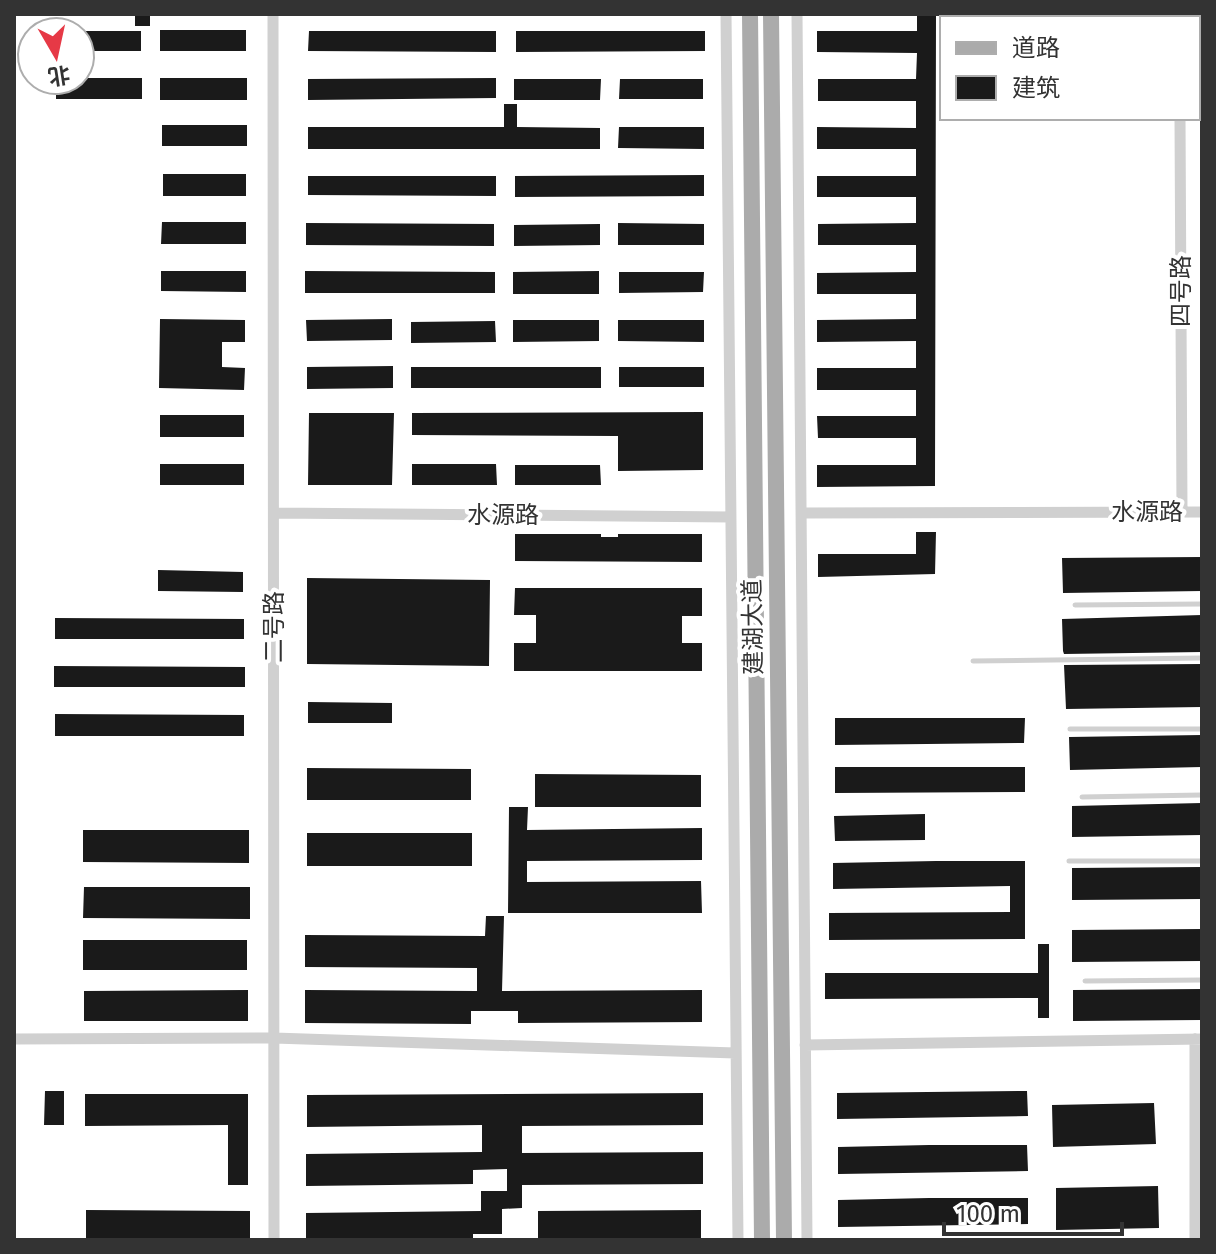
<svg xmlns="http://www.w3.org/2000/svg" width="1216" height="1254" viewBox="0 0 1216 1254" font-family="'Fira Sans','Noto Sans SC',sans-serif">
  <rect width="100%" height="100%" fill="#fff"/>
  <path fill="#1a1a1a" d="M135 14H150V26H135Z
    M917 14H936L935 486 817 487V465H916V438H818L817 416H916V390H817V368H916V341L817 342V320L916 319V294H817V273L916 272V245H818V224L916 223V197H817V176H916V149H817V127L916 128V101H818V79H916L917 53 817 52V31H917Z
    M160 30H246V51H160Z
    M80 31H141V51H80Z
    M309 31H496V52L308 51Z
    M516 31H705V51L516 52Z
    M80 78H142V99H56V80Z
    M160 78H247V100H160Z
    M496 78V98L308 100V79Z
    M514 79H601L600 100H514Z
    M620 79H703V99H619Z
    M504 104H517V127L600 128V149H308V127H504Z
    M162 125H247V146H162Z
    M619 127H704V149L618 148Z
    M163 174H246V196H163Z
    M704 175V196L515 197V176Z
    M308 176H496V196L308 195Z
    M162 222H246V244H161Z
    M306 223 494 224V246L306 245Z
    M618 223 704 224V245H618Z
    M600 224V245L514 246V225Z
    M161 271H246V292L161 291Z
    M305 271 495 272V293H305Z
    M599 271V294H513V272Z
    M619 272H704L703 292 619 293Z
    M160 319 245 320V342H222V367L245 368 244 390 159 388Z
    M392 319V340L307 341 306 320Z
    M513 320H599V341L513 342Z
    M618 320H704V342L618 341Z
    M495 321 496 342 411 343V322Z
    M393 366V388L307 389V367Z
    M411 367H601V388H411Z
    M619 367H704V387H619Z
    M703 412V470L618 471V436L412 435V413Z
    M309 413H394L392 485H308Z
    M160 415H244V437H160Z
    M160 464H244V485H160Z
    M412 464H496L497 485H412Z
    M515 465H600L601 485H515Z
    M916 532H936L935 574 818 577V554H916Z
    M515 534H601V537H618V534H702V562L515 561Z
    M1202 557V591L1063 593 1062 558Z
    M158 570 243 572V592L158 591Z
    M307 578 490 580 489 666 307 664Z
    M515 588H702V616H682V643H702V671H514V643H536V615H514Z
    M1202 615V652L1064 654 1063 651 1062 619Z
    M55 618 244 619V639H55Z
    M1202 664V707L1066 709 1064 665Z
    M54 666 245 667V687H54Z
    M308 702 392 703V723H308Z
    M55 714 244 715V736H55Z
    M835 718H1025L1024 743 835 745Z
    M1202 735V767L1070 770 1069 737Z
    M835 767H1025V792L835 793Z
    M307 768 471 769V800H307Z
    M535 774 701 775V807H535Z
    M1202 803V835L1072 837V806Z
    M509 807H528L527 830 702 828V860L527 861V882L701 881 702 913H508Z
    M925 814V840L835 841 834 816Z
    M83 830H249V863L83 862Z
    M307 833H472V866H307Z
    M936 861H1025V939L829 940V913L1010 912V886L833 889V863Z
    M1202 867V899L1072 900V868Z
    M84 887H250V919L83 918Z
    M486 916H504L502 991 702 990V1022L518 1023V1011H471V1024L305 1023V990L477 991V968L305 967V935L485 936Z
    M1202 929V961L1072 962V930Z
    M83 940H247V970H83Z
    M1038 944H1049V1018H1038V998L825 999V973H1038Z
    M1202 989V1020L1073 1021V990Z
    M248 990V1021H84V991Z
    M45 1091H64V1125H44Z
    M1027 1091 1028 1116 837 1119V1093Z
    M703 1093V1125L522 1126V1153L703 1152V1184L522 1185V1208L502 1209V1234H473V1240H306V1213L481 1211V1191H507V1169L473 1170V1184L306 1186V1154L482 1152V1125L307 1127V1095Z
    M85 1094H248V1185H228V1125L85 1126Z
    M1154 1103 1156 1144 1053 1147 1052 1105Z
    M929 1145H1027L1028 1171 838 1174V1147Z
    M1158 1186 1159 1228 1056 1230V1188Z
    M929 1198H1028V1224L838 1227V1200Z
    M86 1210 250 1211V1240H86Z
    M701 1210V1240H538V1211Z"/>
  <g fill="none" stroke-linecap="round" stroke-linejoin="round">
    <path stroke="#d0d0d0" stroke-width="5" d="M1075 605 1202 604
      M973 661 1202 658
      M1070 729H1202
      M1082 797 1202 795
      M1069 861H1202
      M1085 981 1202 980"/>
    <path stroke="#d0d0d0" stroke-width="11" d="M273 14 274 1240
      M726 14 738 1240
      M797 14 807 1240
      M1180 14V18
      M1180 118 1182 512
      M275 513 731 517
      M803 513 1202 512
      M14 1039 274 1038 735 1053
      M805 1045 1202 1039
      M1195 1240V1039"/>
    <path stroke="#ababab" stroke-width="16" d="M750 14 762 1240
      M771 14 784 1240"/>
  </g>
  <g text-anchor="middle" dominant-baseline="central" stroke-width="8" stroke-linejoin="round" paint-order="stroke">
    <g font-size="24" fill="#333" stroke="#fff">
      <text transform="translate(1181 291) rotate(-90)">四号路</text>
      <text x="1147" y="512">水源路</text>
      <text x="503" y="515">水源路</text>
      <text transform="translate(274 627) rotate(-90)">二号路</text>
      <text transform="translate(753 627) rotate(-91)">建湖大道</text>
    </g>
  </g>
  <rect width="1216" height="1254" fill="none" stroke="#333333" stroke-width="32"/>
  <rect x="940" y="16" width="260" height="104" fill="#ffffff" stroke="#adadad" stroke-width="2"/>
  <rect x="956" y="42" width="40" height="12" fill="#ababab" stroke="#adadad" stroke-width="2"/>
  <text x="1012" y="56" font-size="24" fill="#333333">道路</text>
  <rect x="956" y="76" width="40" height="24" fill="#1a1a1a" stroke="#adadad" stroke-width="2"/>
  <text x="1012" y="96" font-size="24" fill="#333333">建筑</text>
  <g transform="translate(56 56) rotate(171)"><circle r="38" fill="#ffffff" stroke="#adadad" stroke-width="2"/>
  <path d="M0-6L14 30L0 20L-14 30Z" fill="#e63946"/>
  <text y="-12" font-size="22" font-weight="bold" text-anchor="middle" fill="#333333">北</text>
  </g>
  <path d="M944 1222v12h178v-12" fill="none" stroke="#333333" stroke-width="4"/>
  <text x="956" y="1222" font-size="24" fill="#333333" stroke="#ffffff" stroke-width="6" paint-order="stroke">100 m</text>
</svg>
